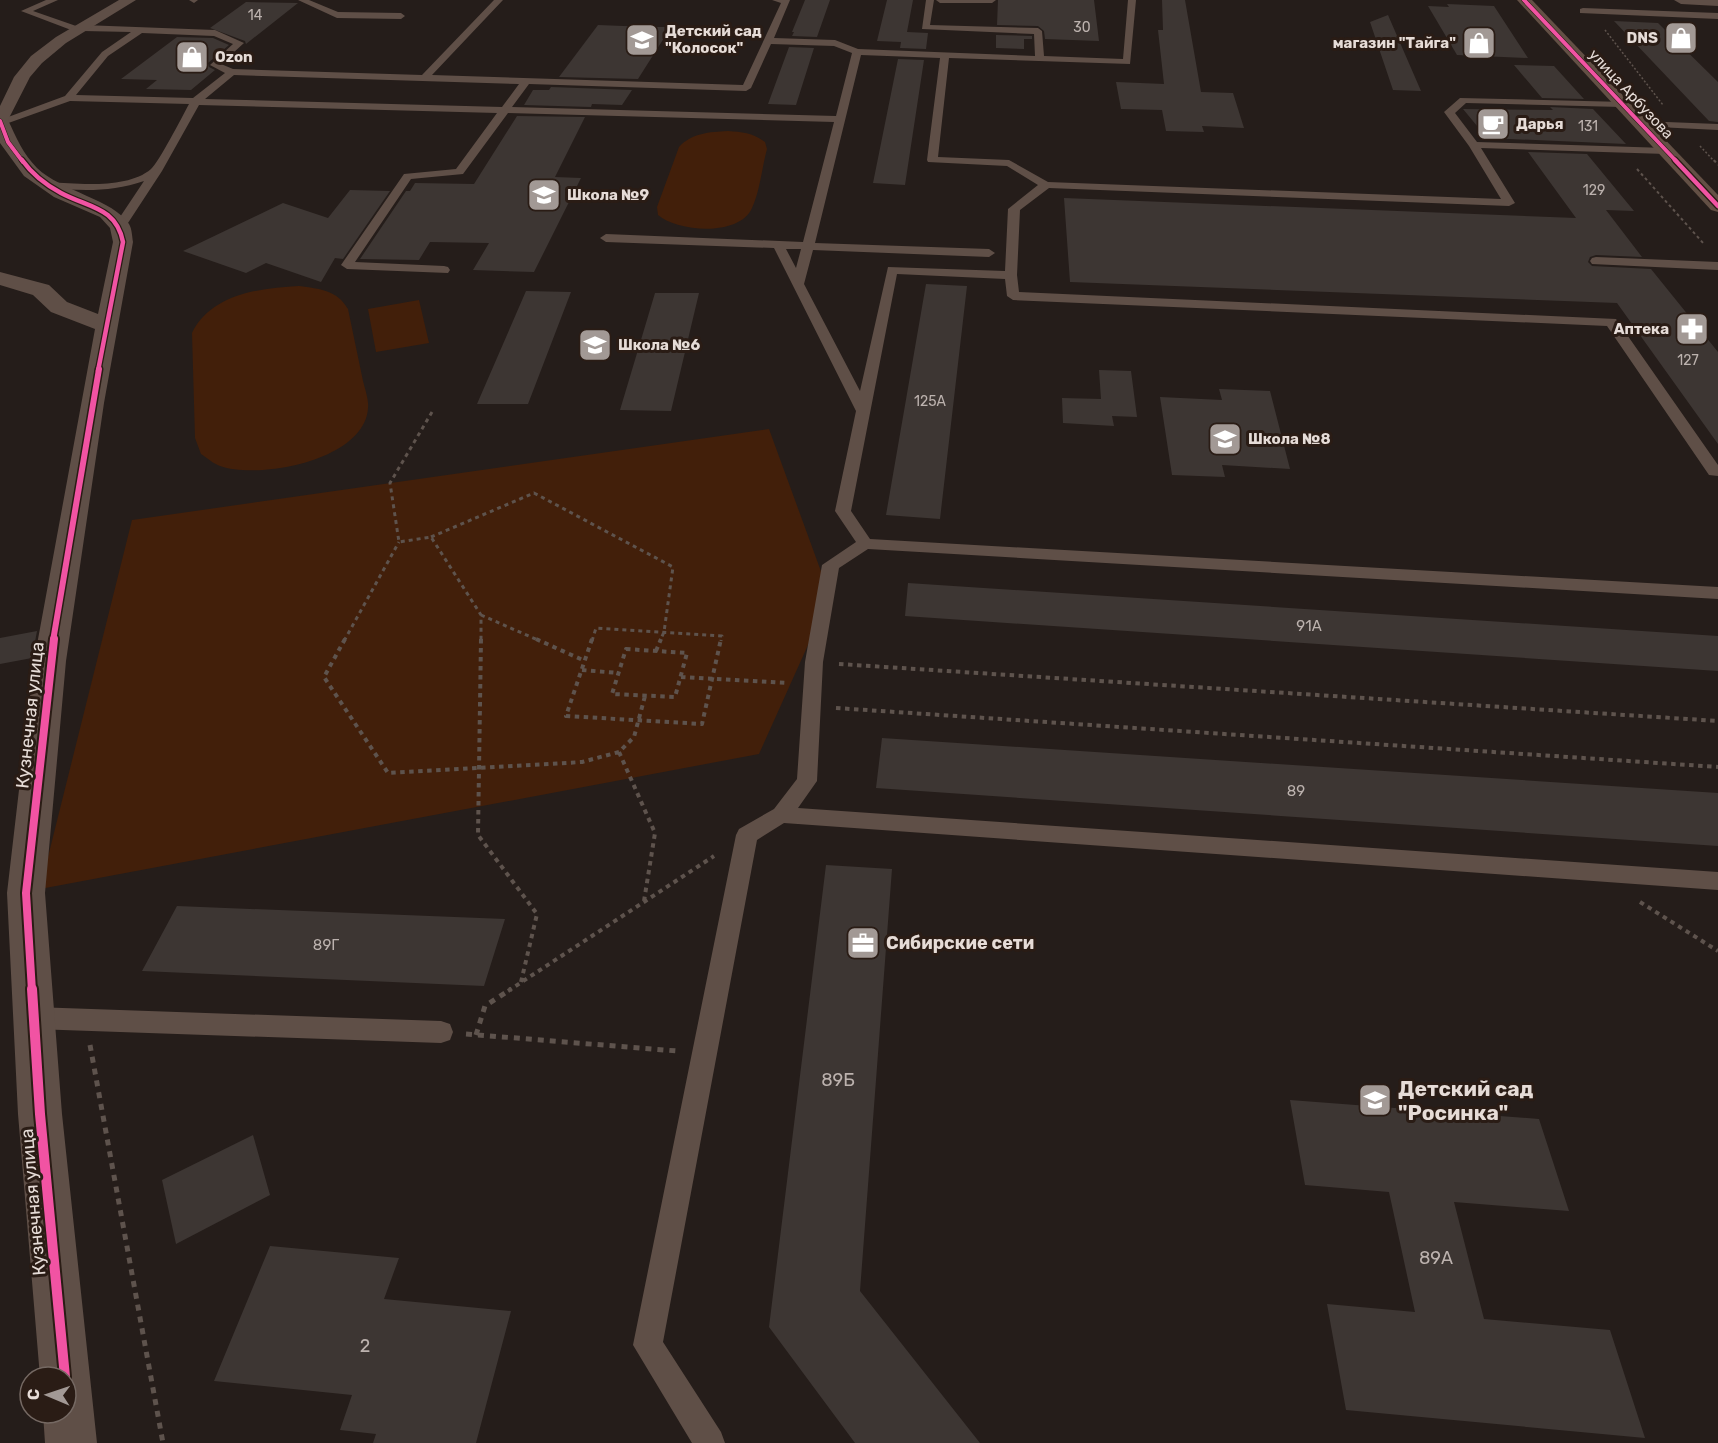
<svg xmlns="http://www.w3.org/2000/svg" width="1718" height="1443" viewBox="0 0 1718 1443" font-family="Rubik,sans-serif">
  <rect width="100%" height="100%" fill="#251d1a"/>
  <path fill="#421f0a" d="M728 131C742 132 753 133 765 142L767 149C762 167 760 191 752 208 739 237 678 232 658 215L657 207 679 147C692 133 709 132 728 131Z
    M299 286C320 289 337 290 348 309 353 333 358 357 363 381 365 389 369 400 368 408 365 460 260 480 220 466 214 464 207 458 201 454L195 438 192 333C211 294 260 288 299 286Z
    M419 300 429 343 376 352 368 309Z
    M769 429 830 596 759 754 40 889 132 520Z"/>
  <path fill="#3d3633" d="M805 0H830L817 37 792 36 794 32H792Z
    M887 0H913L907 32 928 33 926 49 900 48 901 42 877 41Z
    M998 0H1094L1099 41 1045 39 1044 31 1038 26 997 25Z
    M1162 0H1185L1201 92 1233 93 1244 128 1202 126 1204 132 1166 131 1162 110 1121 109 1116 82 1164 84 1158 30H1163Z
    M246 2 298 3 246 44 245 41 210 28Z
    M1447 4 1494 6 1528 58 1457 55 1428 6 1449 7Z
    M1388 15 1421 91 1393 90 1370 22Z
    M1614 21 1658 23 1718 82V122L1709 121Z
    M598 25 649 27H671L638 79 559 77Z
    M996 35 1032 36V39H1024V49L996 48Z
    M177 37 213 38 229 45 208 63 209 67 215 70 191 90 146 89 157 80 121 79Z
    M789 47 814 48 796 105 768 104Z
    M898 59 924 60 905 185 873 183Z
    M1514 65 1554 66 1584 99 1542 98Z
    M551 87 632 90 622 105 592 104 591 107 524 105 533 90H549Z
    M1550 107 1593 109 1626 144 1487 138 1463 109 1553 110Z
    M517 116 585 117 555 177 581 178 534 272 473 270 489 243 430 242 419 260 360 259 406 191H410L415 183 474 184Z
    M1528 152 1587 154 1634 211 1606 210 1642 257 1596 255 1590 257 1588 262 1592 266 1651 269 1718 352V444L1617 303 1070 282 1064 198 1576 218Z
    M350 190 390 191 343 259 335 258 321 282 266 263 246 273 183 251 283 203 328 218Z
    M926 284 967 286 940 519 886 515Z
    M526 291 571 292 528 404H477Z
    M655 293H699L671 411 620 410Z
    M1099 370 1131 371 1137 417 1112 416 1114 426 1063 423 1062 398 1101 399Z
    M1219 389 1270 391 1290 469 1222 465 1225 477 1172 475 1160 397 1222 400Z
    M908 583 1718 636V671L905 616Z
    M37 631 32 658 0 664V638Z
    M882 738 1718 793V846L876 788Z
    M826 865 892 869 860 1291 980 1443H855L769 1327Z
    M177 906 505 919 484 986 142 971Z
    M1290 1100 1539 1119 1569 1211 1454 1202 1484 1319 1610 1330 1645 1438 1346 1410 1327 1304 1415 1312 1389 1192 1305 1185Z
    M253 1135 270 1195 176 1244 162 1180Z
    M270 1246 399 1258 384 1299 511 1311 476 1443H373L376 1434 340 1430 352 1395 214 1381Z"/>
  <g fill="none" stroke-linecap="round" stroke-linejoin="round">
    <path stroke="#5e534d" stroke-width="1.5" stroke-dasharray="2 2" stroke-linecap="butt" d="M1605 30 1663 105
      M1700 146 1715 162"/>
    <path stroke="#5e534d" stroke-width="2" stroke-dasharray="3 3" stroke-linecap="butt" d="M1714 160 1718 165
      M1637 169 1704 244"/>
    <path stroke="#5e534d" stroke-width="3" stroke-dasharray="4 4" stroke-linecap="butt" d="M432 412 390 483 399 542 431 537 481 615V641
      M431 537 534 493 673 567 664 632 660 641
      M481 615 540 641
      M344 641 399 542
      M592 641 596 628 722 636 721 641"/>
    <path stroke="#5e534d" stroke-width="4" stroke-dasharray="4.5 4.5" stroke-linecap="butt" d="M345 639 324 677 388 773 582 762 619 752
      M481 639 478 835 537 914 521 982
      M536 639 585 661
      M592 639 566 716 702 724 721 639
      M626 649 687 653 675 697 612 694Z
      M656 651 661 639
      M839 664 1718 721
      M582 670 618 673
      M681 677 787 683
      M836 708 1718 767
      M644 901 655 833 619 752 634 737 645 696
      M1640 902 1718 951
      M508 991 714 856"/>
    <path stroke="#5e534d" stroke-width="5" stroke-dasharray="6 6" stroke-linecap="butt" d="M466 1034 677 1051
      M476 1035 485 1006 511 989
      M90 1045 163 1443"/>
    <path fill="#5f4f47" fill-rule="evenodd" d="M46 0H58L33 11 79 27 83 25 215 30 244 43 221 64 233 69 422 75 494 0H503L432 75 743 85 781 3 772 0H790L774 38 835 40 858 49 1035 56 1034 34 922 29 926 0H934L930 25 1038 28 1042 31 1044 56 1123 59 1128 0H1136L1130 64 949 58 938 157 1009 160 1048 182 1501 199 1469 146 1444 112 1460 98 1625 102 1626 104 1621 107 1466 103 1455 113 1477 142 1666 148 1671 151 1666 154 1481 148 1515 203 1509 206 1049 188 1020 210 1017 275 1019 292 1616 319 1718 465V476L1709 475 1607 326 1013 300 1007 296 1005 279 897 274 851 511 870 539 1718 587V599L868 549 839 568 823 662 817 781 798 808 1718 872V890L784 823 757 840 663 1342 721 1432 725 1443H692L633 1345 736 835 739 829 774 809 797 779 805 662 822 565 856 542 835 511 856 411 774 248 606 242 600 238 606 234 803 242 834 122 508 113 463 174 411 179 355 262 444 266 448 267 450 270 448 273 347 269 341 265 404 174 456 169 497 113 199 105 162 171 126 226 124 229H116L114 226 144 181C113 192 82 191 50 188L44 185 50 182C78 184 128 189 151 169 159 162 182 117 189 104L70 101 0 126V120L65 96 102 52 131 32 83 31 79 33 21 11ZM142 33 214 36 233 44 210 65 225 73 193 98 76 95 108 56ZM771 44 834 46 852 53 836 116 512 107 529 84 746 91 751 88ZM861 55 940 58 927 160 928 162 1007 166 1038 185 1008 209 1005 271 888 267 860 391 804 284 813 250 989 257 995 253 989 249 815 243ZM234 75 519 84 502 107 205 99ZM786 249H801L796 268Z
      M189 0H198L194 3Z
      M298 0H309L338 12 401 13 405 16 401 19 337 18Z
      M936 0H996L992 3H940Z
      M1583 8 1718 13V19L1580 13V9Z
      M1641 121 1718 124V130L1637 126 1636 124Z
      M1596 257 1718 262V270L1592 264 1590 261 1592 258Z
      M34 1007 441 1021 450 1024 453 1032 450 1040 441 1043 34 1029 25 1026 22 1018 25 1010Z"/>
    <path fill="#5f4f47" fill-rule="evenodd" d="M119 0H136L66 43 42 63 30 77 8 120C16 137 23 154 37 168 61 191 114 200 129 224 132 229 132 236 133 242L104 403 66 661 45 893 62 1114 97 1443H45L43 1413H66V1377H40L18 1114 7 893 34 661 95 329 51 312 33 295 0 285V272L49 285 67 302 98 314 113 242 110 228 100 217 54 197 24 176 0 143V106L14 77 31 56 56 37Z
      M1674 0H1718V6L1681 4Z"/>
    <path fill="#635045" fill-rule="evenodd" d="M1517 0H1532L1718 195V212L1711 210Z"/>
    <defs>
      <path id="cycleway-far4" d="M1524 0 1677 162
        M0 121 8 142 23 162"/>
      <path id="cycleway-far3" d="M22 160C32 174 46 185 61 193 89 208 116 207 123 242L98 371
        M1675 160 1718 206"/>
      <path id="cycleway-far2" d="M53 641 99 369"/>
      <path id="cycleway-far1" d="M32 991 26 893 54 639"/>
      <path id="cycleway" d="M32 989 40 1114 65 1377"/>
    </defs>
    <use href="#cycleway-far4" stroke="#2a1c15" stroke-width="5"/>
    <use href="#cycleway-far3" stroke="#2a1c15" stroke-width="7"/>
    <use href="#cycleway-far2" stroke="#2a1c15" stroke-width="9"/>
    <use href="#cycleway-far1" stroke="#2a1c15" stroke-width="12"/>
    <use href="#cycleway" stroke="#2a1c15" stroke-width="14"/>
    <use href="#cycleway-far4" stroke="#f153a3" stroke-width="4"/>
    <use href="#cycleway-far3" stroke="#f153a3" stroke-width="4.5"/>
    <use href="#cycleway-far2" stroke="#f153a3" stroke-width="6"/>
    <use href="#cycleway-far1" stroke="#f153a3" stroke-width="8"/>
    <use href="#cycleway" stroke="#f153a3" stroke-width="10"/>
  </g>
  <defs>
    <symbol id="shop-square" viewBox="-11 -11 22 22"><rect x="-9" y="-9" width="18" height="18" rx="4" fill="#a29995" stroke="#2a1c15"/><path d="M-5-2.5h2.3a2.7 3.5 0 0 1 5.4 0H5L5.5 6h-11ZM-1.5-2.5h3a1.5 2.3 0 0 0-3 0Z" fill="#fff"/></symbol>
    <symbol id="school-square" viewBox="-11 -11 22 22"><rect x="-9" y="-9" width="18" height="18" rx="4" fill="#a29995" stroke="#2a1c15"/><path d="M0-5L7-2L0 1L-7-2ZM-4 1L0 2.5L4 1V4Q0 6-4 4Z" fill="#fff"/></symbol>
    <symbol id="cafe-square" viewBox="-11 -11 22 22"><rect x="-9" y="-9" width="18" height="18" rx="4" fill="#a29995" stroke="#2a1c15"/><path d="M-5.5-4.5H6V0H3Q3 3.5 0 3.5H-2.5Q-5.5 3.5-5.5 0ZM3-3.2v2h1.7v-2ZM-6 4.5H4V6H-6Z" fill="#fff"/></symbol>
    <symbol id="pharmacy-square" viewBox="-11 -11 22 22"><rect x="-9" y="-9" width="18" height="18" rx="4" fill="#a29995" stroke="#2a1c15"/><path d="M-2-6h4v4h4v4h-4v4h-4v-4h-4v-4h4Z" fill="#fff"/></symbol>
    <symbol id="office-square" viewBox="-11 -11 22 22"><rect x="-9" y="-9" width="18" height="18" rx="4" fill="#a29995" stroke="#2a1c15"/><path d="M-6-3h4V-5.5h4V-3h4V5H-6ZM-1-4.5V-3h2v-1.5ZM-6 0V1H6V0Z" fill="#fff"/></symbol>
  </defs>
  <g fill-rule="evenodd">
    <use href="#shop-square" x="1662" y="19" width="38" height="38"/>
    <use href="#school-square" x="623" y="21" width="38" height="38"/>
    <use href="#shop-square" x="1460" y="24" width="38" height="38"/>
    <use href="#shop-square" x="173" y="38" width="38" height="38"/>
    <use href="#cafe-square" x="1474" y="105" width="38" height="38"/>
    <use href="#school-square" x="525" y="176" width="38" height="38"/>
    <use href="#pharmacy-square" x="1673" y="310" width="38" height="38"/>
    <use href="#school-square" x="576" y="326" width="38" height="38"/>
    <use href="#school-square" x="1206" y="420" width="38" height="38"/>
    <use href="#office-square" x="844" y="924" width="38" height="38"/>
    <use href="#school-square" x="1356" y="1081" width="38" height="38"/>
  </g>
  <g text-anchor="middle" dominant-baseline="central" stroke-width="6" stroke-linejoin="round" paint-order="stroke">
    <g font-size="14" fill="#bcb2ae">
      <text x="255" y="15">14</text>
      <text x="1082" y="27">30</text>
      <text x="1588" y="126">131</text>
      <text x="1594" y="190">129</text>
      <text x="1688" y="360">127</text>
      <text x="930" y="401">125А</text>
    </g>
    <g font-size="15" font-weight="bold" fill="#e6dcd7" stroke="#2a1c15" text-anchor="start">
      <text x="665" y="31">Детский сад<tspan x="665" dy="17">"Колосок"</tspan></text>
      <text x="1658" y="38" text-anchor="end">DNS</text>
      <text x="1456" y="43" text-anchor="end">магазин "Тайга"</text>
      <text x="215" y="57">Ozon</text>
      <text x="1516" y="124">Дарья</text>
      <text x="567" y="195">Школа №9</text>
      <text x="1669" y="329" text-anchor="end">Аптека</text>
      <text x="618" y="345">Школа №6</text>
      <text x="1248" y="439">Школа №8</text>
    </g>
    <g font-size="15" fill="#e6dcd7" stroke="#2a1c15">
      <text transform="translate(1631 94) rotate(47)">улица Арбузова</text>
    </g>
    <g font-size="15" fill="#bcb2ae">
      <text x="1309" y="626">91А</text>
      <text x="1296" y="791">89</text>
      <text x="326" y="945">89Г</text>
    </g>
    <g font-size="18" fill="#e6dcd7" stroke="#2a1c15">
      <text transform="translate(30 715) rotate(-84)">Кузнечная улица</text>
      <text transform="translate(33 1202) rotate(-95)">Кузнечная улица</text>
    </g>
    <g font-size="18" font-weight="bold" fill="#e6dcd7" stroke="#2a1c15" text-anchor="start">
      <text x="886" y="943">Сибирские сети</text>
    </g>
    <g font-size="18" fill="#bcb2ae">
      <text x="838" y="1080">89Б</text>
      <text x="1436" y="1258">89А</text>
      <text x="365" y="1346">2</text>
    </g>
    <g font-size="21" font-weight="bold" fill="#e6dcd7" stroke="#2a1c15" text-anchor="start">
      <text x="1398" y="1088">Детский сад<tspan x="1398" dy="24">"Росинка"</tspan></text>
    </g>
  </g>
  <g transform="translate(48 1395) rotate(272)"><circle r="28" fill="#2a1c15" stroke="#756963" stroke-width="1.5"/>
  <path d="M0-4.5L10 22L0 15L-10 22Z" fill="#a29995"/>
  <text y="-9" font-size="16" font-weight="bold" text-anchor="middle" fill="#e6dcd7">С</text>
  </g>
</svg>
